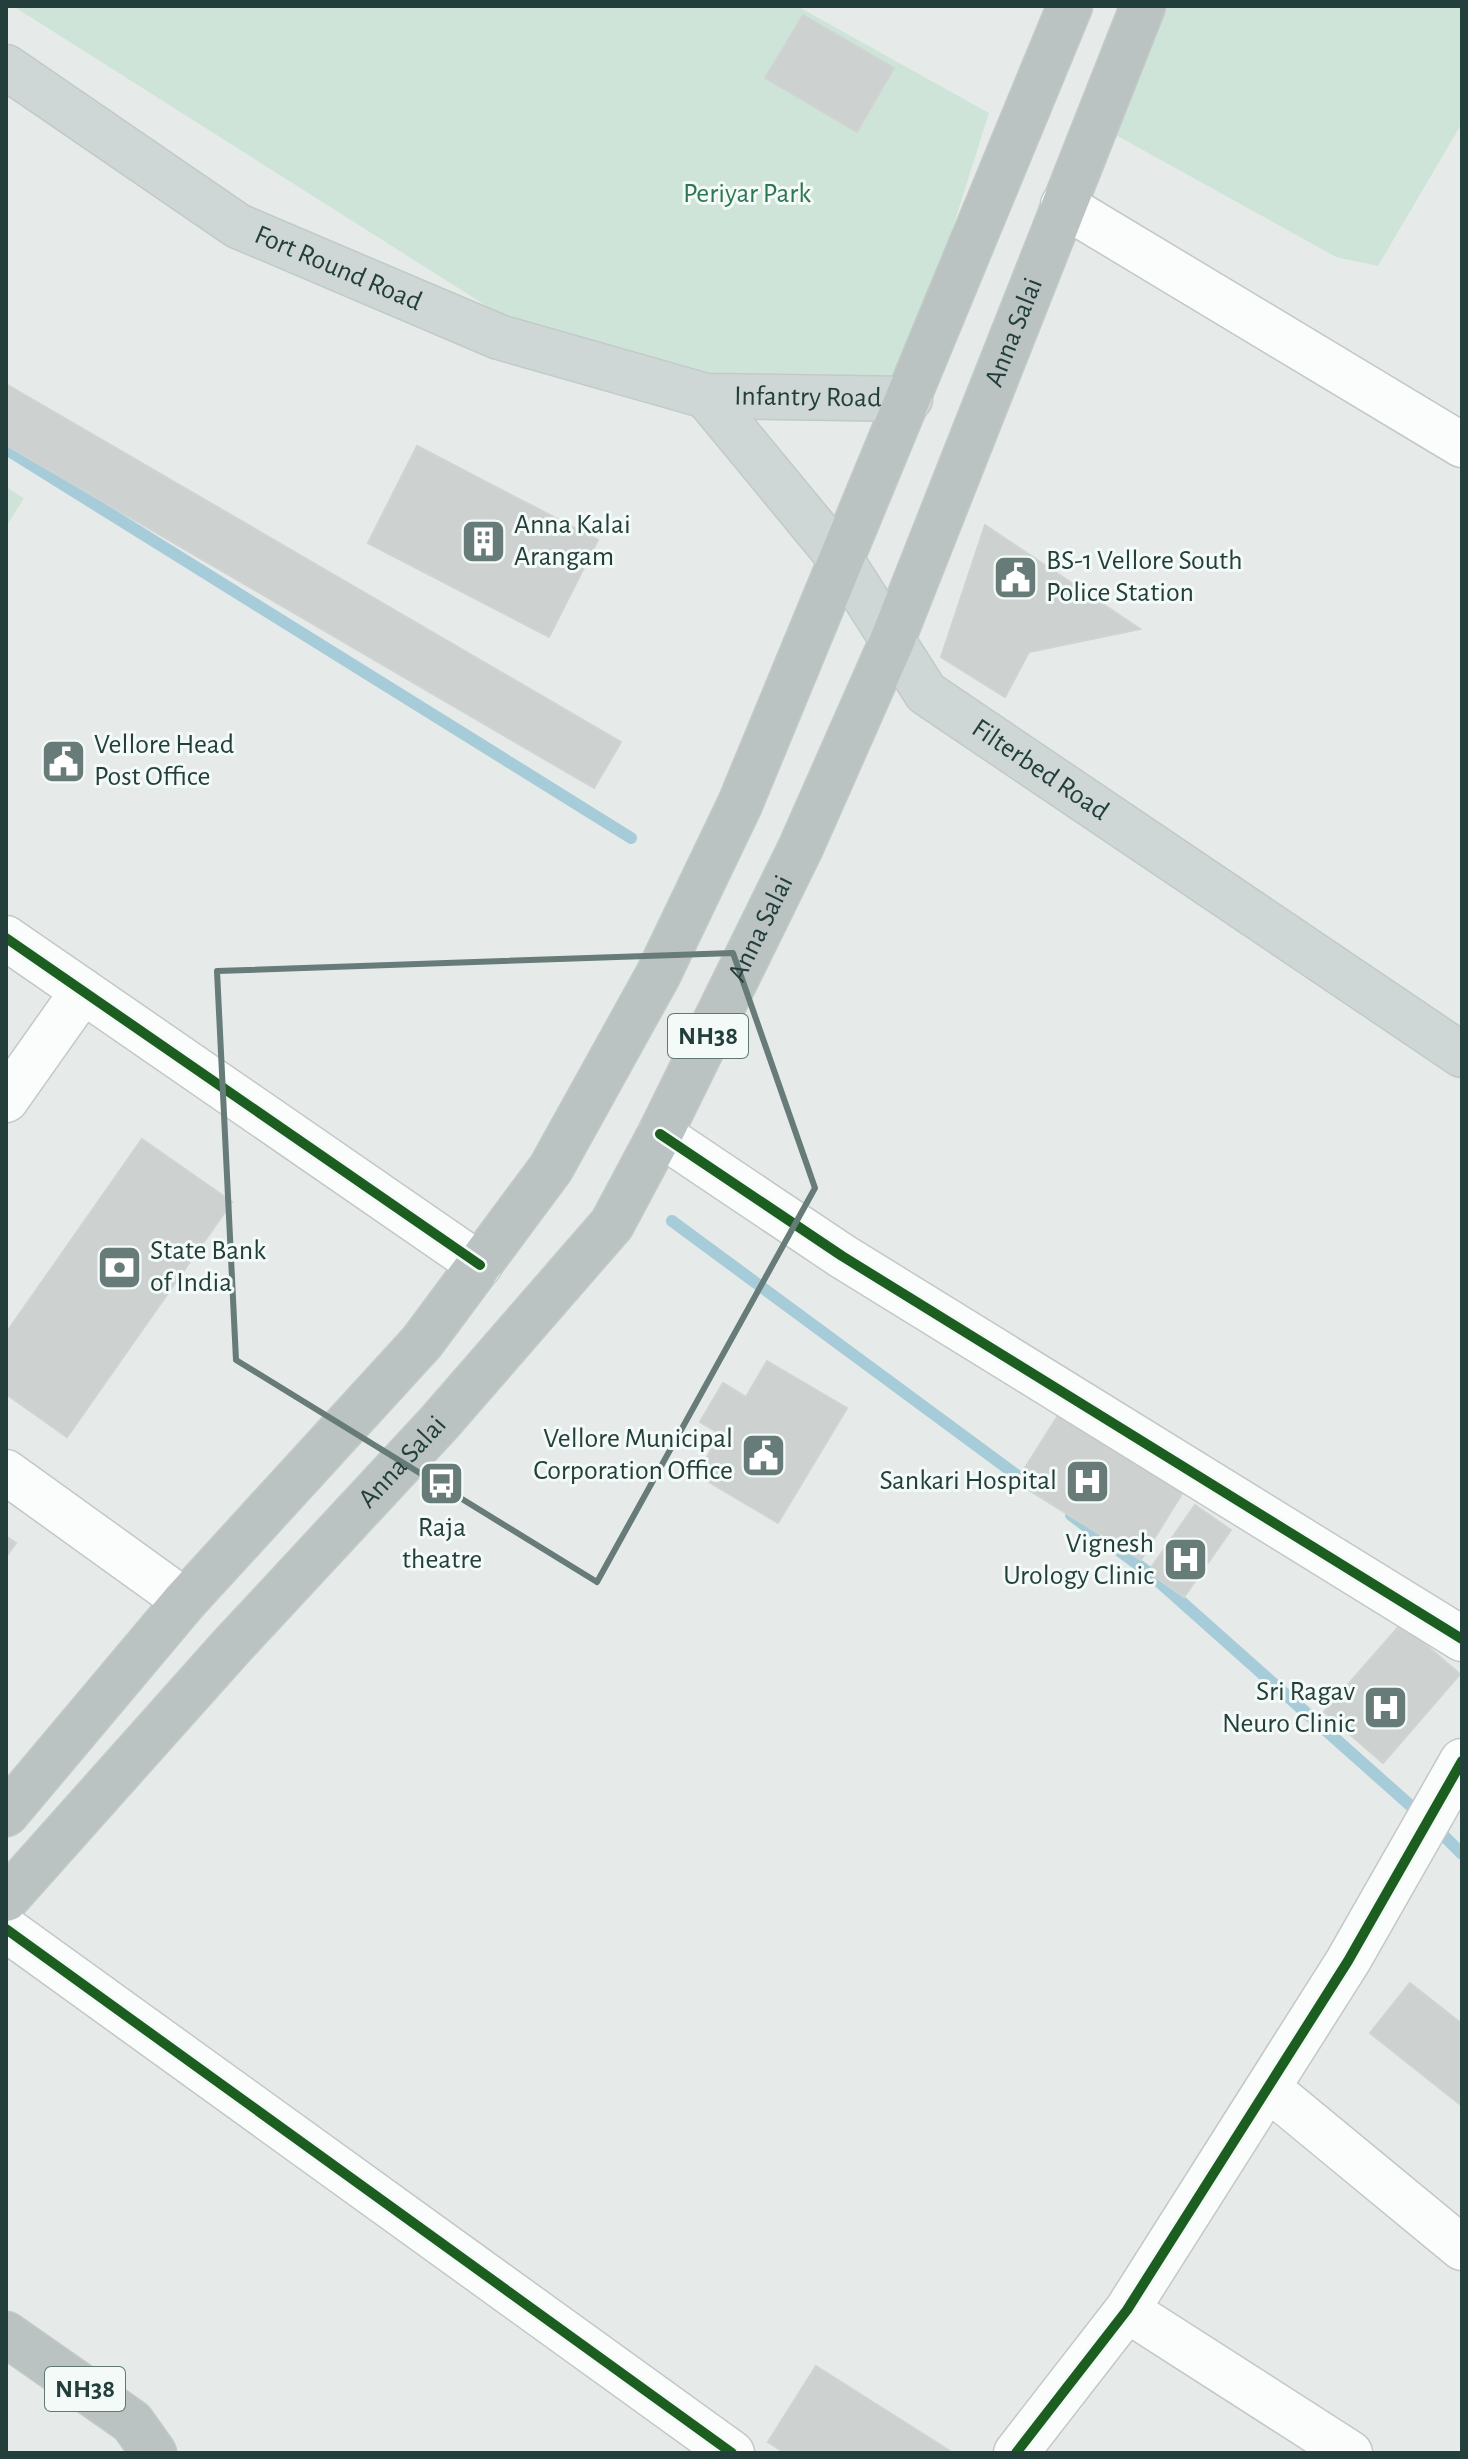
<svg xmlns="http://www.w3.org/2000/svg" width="1468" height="2459" viewBox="0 0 1468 2459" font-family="'Alegreya Sans',sans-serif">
  <rect width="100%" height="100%" fill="#e6ebe9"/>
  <path fill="#cfe4d8" d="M13 6H797L989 113 903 385 701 381 507 319Z
    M1160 6H1462V123L1378 266 1336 257 1112 133Z
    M6 487 24 498 6 527Z"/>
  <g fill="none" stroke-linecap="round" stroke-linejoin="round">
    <path stroke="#a7ccd9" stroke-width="12" d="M6 449 631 838
      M672 1221 1030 1485
      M1071 1515 1148 1572 1421 1815
      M1435 1827 1462 1854"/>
  </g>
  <path fill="#cdd2d1" stroke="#cfd4d2" stroke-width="2" d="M803 15 894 68 857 132 765 78Z
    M6 384 621 742 594 788 6 445Z
    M417 446 598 540 549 637 368 543Z
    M985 525 1140 629 1029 652 1005 697 941 657Z
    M142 1139 232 1202 67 1437 6 1394V1333Z
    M767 1361 847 1408 778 1523 697 1475 720 1434 700 1422 723 1383 746 1397Z
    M1059 1414 1183 1492 1141 1560 1016 1482Z
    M1195 1505 1231 1530 1184 1597 1148 1572Z
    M6 1536 16 1543 6 1557Z
    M1401 1624 1460 1674 1383 1763 1324 1712Z
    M1410 1983 1462 2024V2106L1370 2033Z
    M816 2366 953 2453H785L768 2442Z"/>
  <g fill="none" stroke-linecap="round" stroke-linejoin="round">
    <defs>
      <path id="minor" d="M1063 205 1462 445
        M6 938 480 1265
        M6 1100 83 991
        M660 1134 842 1256 1462 1639
        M6 1472 185 1601
        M6 1929 732 2453
        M1268 2088 1462 2248
        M1127 2310 1350 2453
        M1016 2453 1127 2310 1348 1961 1462 1761"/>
      <g id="major">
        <path id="s1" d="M6 67 238 226 499 337 706 396 910 399"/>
        <path id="s2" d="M706 396 842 561 926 693 1462 1055"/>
      </g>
      <g id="highway">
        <path d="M6 1814 185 1601 422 1342 551 1168 658 975 740 804 1070 6"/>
        <path id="s3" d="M6 1899 230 1648 439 1423 612 1224 660 1134 801 847 892 641 1143 6"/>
        <path d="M6 2334 132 2422 154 2453"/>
      </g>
    </defs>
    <use href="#minor" stroke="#c3c8c6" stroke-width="47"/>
    <use href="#major" stroke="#c2cac8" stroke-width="47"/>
    <use href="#highway" stroke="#c2cac8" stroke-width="47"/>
    <use href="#minor" stroke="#fbfcfc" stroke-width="44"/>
    <use href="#major" stroke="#ced7d5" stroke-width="44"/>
    <use href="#highway" stroke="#bbc3c2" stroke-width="44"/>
    <defs>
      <path id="cycleway" d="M6 938 480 1265
        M660 1134 842 1256 1462 1639
        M6 1929 732 2453
        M1016 2453 1127 2310 1348 1961 1462 1761"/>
    </defs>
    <use href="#cycleway" stroke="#f4faf8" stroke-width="15"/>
    <use href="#cycleway" stroke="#1b5e20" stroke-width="10"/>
  </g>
  <path fill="none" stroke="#677b78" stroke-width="6" stroke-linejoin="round" d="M733 953 815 1188 597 1582 236 1360 217 971Z"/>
  <defs>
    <symbol id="building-square" viewBox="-11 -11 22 22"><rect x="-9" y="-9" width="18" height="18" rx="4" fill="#677b78" stroke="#f4faf8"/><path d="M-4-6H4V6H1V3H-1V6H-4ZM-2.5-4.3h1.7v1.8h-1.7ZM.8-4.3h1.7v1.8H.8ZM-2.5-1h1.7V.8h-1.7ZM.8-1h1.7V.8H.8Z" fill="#fff"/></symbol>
    <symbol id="civic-square" viewBox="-11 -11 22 22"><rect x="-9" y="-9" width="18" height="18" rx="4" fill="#677b78" stroke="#f4faf8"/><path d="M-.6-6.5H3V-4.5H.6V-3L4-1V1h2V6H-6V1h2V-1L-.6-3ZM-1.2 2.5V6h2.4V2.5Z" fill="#fff"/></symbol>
    <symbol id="bank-square" viewBox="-11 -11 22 22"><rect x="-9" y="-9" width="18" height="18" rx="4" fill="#677b78" stroke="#f4faf8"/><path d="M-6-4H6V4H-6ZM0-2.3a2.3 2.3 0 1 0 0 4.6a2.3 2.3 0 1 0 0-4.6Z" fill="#fff"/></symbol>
    <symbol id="hospital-square" viewBox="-11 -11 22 22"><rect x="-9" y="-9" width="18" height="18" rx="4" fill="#677b78" stroke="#f4faf8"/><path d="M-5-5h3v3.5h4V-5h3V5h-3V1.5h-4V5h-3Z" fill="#fff"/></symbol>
    <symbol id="bus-square" viewBox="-11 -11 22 22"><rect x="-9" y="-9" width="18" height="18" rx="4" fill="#677b78" stroke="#f4faf8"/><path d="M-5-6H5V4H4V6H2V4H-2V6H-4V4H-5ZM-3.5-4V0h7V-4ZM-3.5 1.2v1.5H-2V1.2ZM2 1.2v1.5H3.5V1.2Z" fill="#fff"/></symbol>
  </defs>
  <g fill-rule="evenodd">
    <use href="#building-square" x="458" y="516" width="51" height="51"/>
    <use href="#civic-square" x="990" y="552" width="51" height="51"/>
    <use href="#civic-square" x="38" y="736" width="51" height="51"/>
    <use href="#bank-square" x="94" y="1242" width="51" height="51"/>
    <use href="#civic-square" x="738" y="1430" width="51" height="51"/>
    <use href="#hospital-square" x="1062" y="1456" width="51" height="51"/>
    <use href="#bus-square" x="416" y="1458" width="51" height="51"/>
    <use href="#hospital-square" x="1160" y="1534" width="51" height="51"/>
    <use href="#hospital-square" x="1360" y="1682" width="51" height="51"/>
  </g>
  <g text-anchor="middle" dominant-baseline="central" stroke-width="6" stroke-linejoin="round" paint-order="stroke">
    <g fill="#f4faf8" stroke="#627774" stroke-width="2">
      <rect x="668" y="1014" width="80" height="44" rx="6"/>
      <rect x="45" y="2367" width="80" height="44" rx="6"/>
    </g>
    <g font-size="26" font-weight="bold" fill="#233f3b">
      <text x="708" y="1036">NH38</text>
      <text x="85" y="2389">NH38</text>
    </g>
    <g font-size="28" fill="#2d7652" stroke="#f4faf8">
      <text x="747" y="194">Periyar Park</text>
    </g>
    <g font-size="28" fill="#233f3b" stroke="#f4faf8">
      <text stroke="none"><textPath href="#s1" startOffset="390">Fort Round Road</textPath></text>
      <text stroke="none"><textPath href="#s3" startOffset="1886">Anna Salai</textPath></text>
      <text stroke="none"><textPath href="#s1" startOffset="882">Infantry Road</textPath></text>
      <text stroke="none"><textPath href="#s2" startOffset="508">Filterbed Road</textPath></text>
      <text stroke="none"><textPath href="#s3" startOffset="1238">Anna Salai</textPath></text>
      <text stroke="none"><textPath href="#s3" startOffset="590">Anna Salai</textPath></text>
    </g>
    <g font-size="28" fill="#233f3b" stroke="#f4faf8" text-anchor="start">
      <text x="514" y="525">Anna Kalai<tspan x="514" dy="32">Arangam</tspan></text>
      <text x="1046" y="561">BS-1 Vellore South<tspan x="1046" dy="32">Police Station</tspan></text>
      <text x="94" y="745">Vellore Head<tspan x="94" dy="32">Post Office</tspan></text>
      <text x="150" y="1251">State Bank<tspan x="150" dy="32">of India</tspan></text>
      <text x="733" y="1439" text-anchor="end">Vellore Municipal<tspan x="733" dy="32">Corporation Office</tspan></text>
      <text x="1057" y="1481" text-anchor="end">Sankari Hospital</text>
      <text x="442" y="1528" text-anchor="middle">Raja<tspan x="442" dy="32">theatre</tspan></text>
      <text x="1154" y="1544" text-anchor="end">Vignesh<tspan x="1154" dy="32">Urology Clinic</tspan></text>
      <text x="1355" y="1692" text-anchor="end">Sri Ragav<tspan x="1355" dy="32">Neuro Clinic</tspan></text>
    </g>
  </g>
  <rect width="1468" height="2459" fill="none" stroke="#233f3b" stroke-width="16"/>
</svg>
